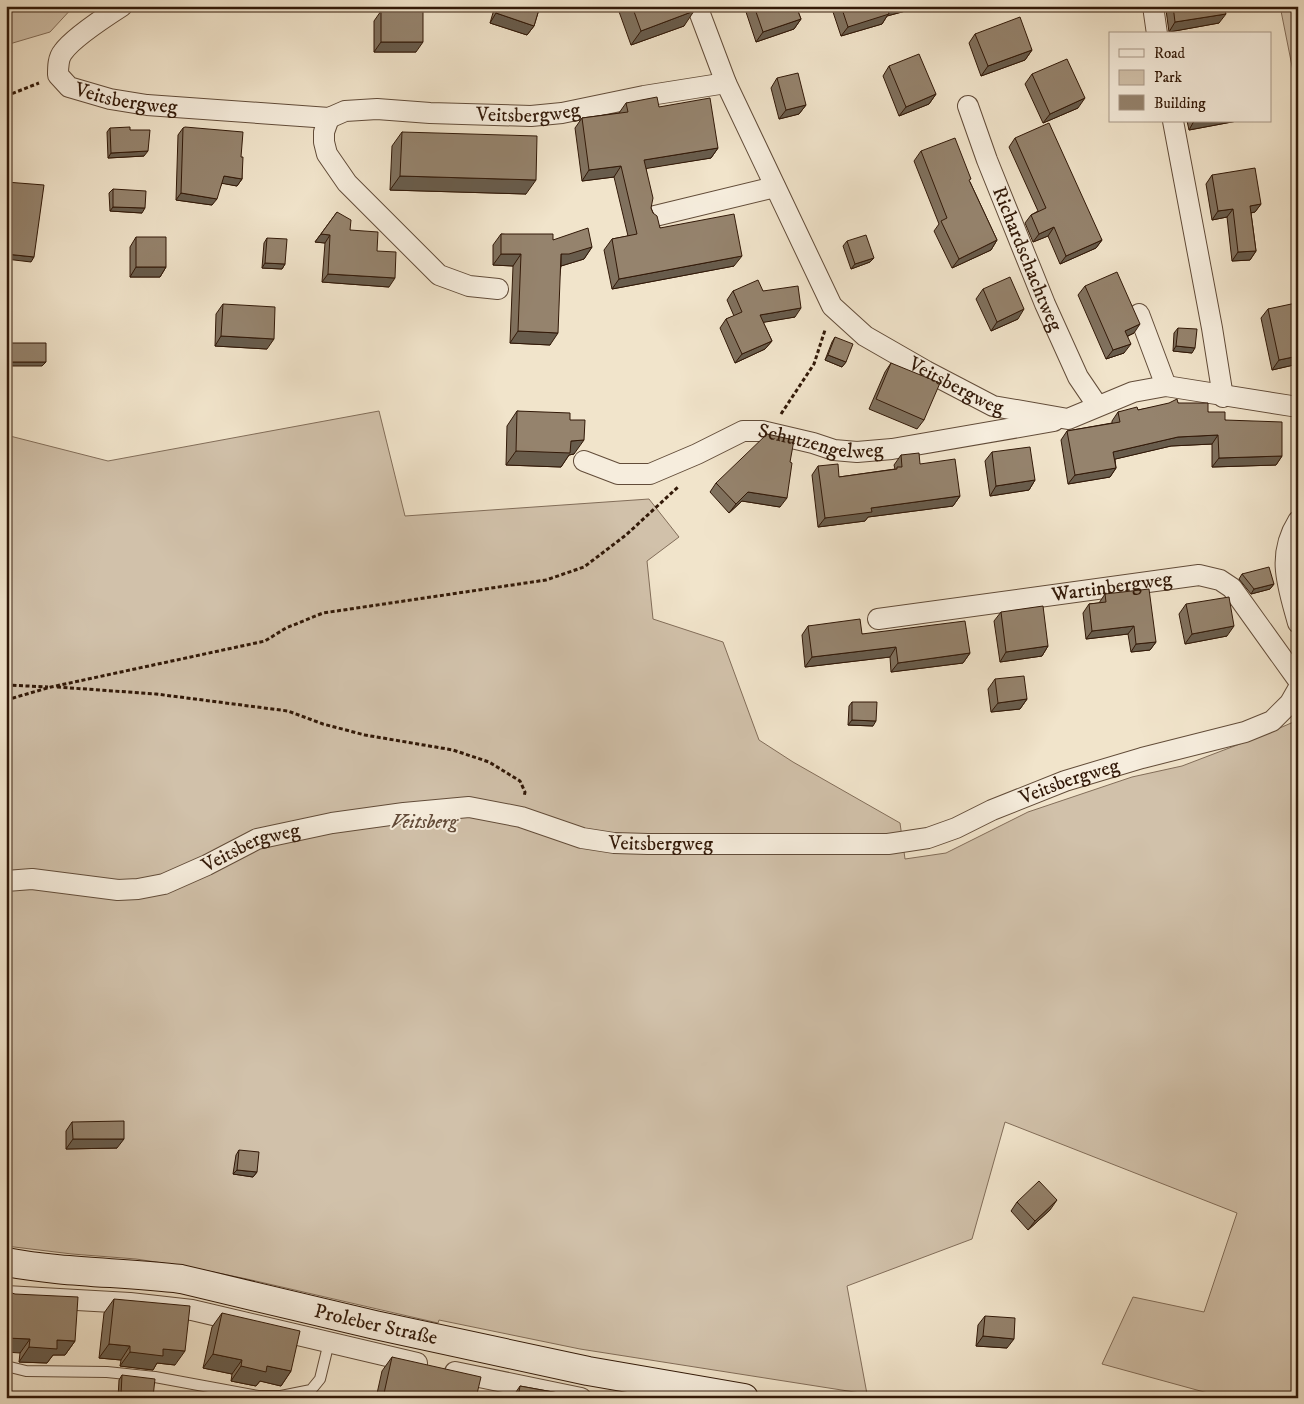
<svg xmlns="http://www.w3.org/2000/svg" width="1304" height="1404" viewBox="0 0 1304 1404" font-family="'IM FELL DW Pica',serif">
  <rect width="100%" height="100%" fill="#f1e4cb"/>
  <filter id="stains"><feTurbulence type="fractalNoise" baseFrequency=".004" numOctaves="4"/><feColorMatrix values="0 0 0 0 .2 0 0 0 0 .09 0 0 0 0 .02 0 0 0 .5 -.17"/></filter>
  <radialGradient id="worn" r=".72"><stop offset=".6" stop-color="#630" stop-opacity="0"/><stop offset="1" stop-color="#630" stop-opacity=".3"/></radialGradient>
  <path fill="#d1c1aa" stroke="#826d59" d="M6 6H74L50 32 6 45Z
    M1280 6H1298V96Z
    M379 411 405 516 649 499 679 537 647 561 653 619 723 642 759 740 793 762 900 823 905 859 946 853 1028 812 1132 777 1182 766 1266 734 1298 720V1398H1226L1102 1364 1133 1297 1204 1312 1237 1213 1005 1122 972 1239 847 1286 867 1394 580 1349 439 1320 438 1323 247 1279 189 1267 136 1259 72 1254 6 1246V435L108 461Z"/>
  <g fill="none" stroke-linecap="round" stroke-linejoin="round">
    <defs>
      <path id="lane" d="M6 1366 26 1371 107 1372 155 1377 258 1396H281L311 1390 320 1379 329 1342"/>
      <g id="street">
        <path id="s1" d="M122 6C108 15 72 39 63 52 58 58 58 67 58 75L69 87 110 99 147 105 329 118 345 111 377 109 430 113 531 116 562 113 644 96 726 83"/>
        <path id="s2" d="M697 6 726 83 832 306 865 336 926 371 993 406 1068 419 1133 392 1166 386 1298 407"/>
        <path d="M1153 6 1157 34"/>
        <path id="s3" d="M968 106 987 160 1045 304 1078 377 1097 405"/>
        <path d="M329 118 324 132V142L327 154 347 183 439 275 469 286 498 289"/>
        <path d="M1173 121 1212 328 1223 397"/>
        <path d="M655 216 775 187"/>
        <path d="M1139 314 1166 386"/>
        <path id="s4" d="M584 461 618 474H650L697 454 743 431H762L813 443 834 450 857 452 892 449 1054 421"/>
        <path d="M1298 521C1276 556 1288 586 1298 623"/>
        <path id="s5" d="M878 619 1199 575 1220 580 1232 588 1298 680"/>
        <path id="s6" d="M6 881 32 879 118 890 138 889 164 884 207 865 257 839 332 823 404 813 469 807 521 817 582 838 614 843 648 844H888L928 838 956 828 992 810 1065 781 1142 758 1245 732 1272 721 1290 703 1298 689"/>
        <path d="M6 1296 130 1303 192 1310 417 1363"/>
        <path d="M455 1372 581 1398"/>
      </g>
      <g id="secondary">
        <path id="s7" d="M6 1262C64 1273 123 1272 181 1279L375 1325 588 1371 744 1398"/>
      </g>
    </defs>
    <use href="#lane" stroke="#624c39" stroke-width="12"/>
    <use href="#street" stroke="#624c39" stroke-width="22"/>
    <use href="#secondary" stroke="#321908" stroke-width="30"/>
    <path stroke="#321908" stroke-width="3" stroke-dasharray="4 2.5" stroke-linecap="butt" d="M6 96 39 83
      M6 412 11 416
      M781 414 814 364 825 330
      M6 685 48 687
      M57 687 156 694 288 711 323 724 365 735 453 750 489 762 520 781 525 792 524 797
      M6 700 51 687 265 641 286 628 323 613 546 580 584 567 626 535 678 487"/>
    <use href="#lane" stroke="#f6eddd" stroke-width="10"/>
    <use href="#street" stroke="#f6eddd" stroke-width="20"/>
    <use href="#secondary" stroke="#f6eddd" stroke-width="28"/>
  </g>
  <path fill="#80715e" stroke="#321908" d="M495 6H540L534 26 527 35 490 23Z
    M617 6H692L684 26 631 45Z
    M744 6H796L801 19 794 29 756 42Z
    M831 6H924L887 16 882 24 841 36Z
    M1167 6H1224L1219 23 1169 32 1166 10Z
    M381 11 416 52H374V21Z
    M975 34 1032 50 1025 60 981 76 969 43Z
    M889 66 936 94 929 104 899 116 883 76Z
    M1032 74 1078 108 1043 123 1025 84Z
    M777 78 806 105 799 114 779 119 771 88Z
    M626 103 659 107 718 148 711 158 646 168 651 208 660 228 734 266 612 289 604 250 612 239 628 236 614 177 582 181 575 128 582 118 619 113Z
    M1187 121H1237L1189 130Z
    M110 128 144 156 108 158 107 132Z
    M183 128 241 157 242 179 237 186 222 183 212 205 176 200 178 135Z
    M402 132 526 194 390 190 392 146Z
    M1015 138 1102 240 1096 248 1060 264 1048 236 1033 242 1025 223 1031 215 1038 211 1009 147Z
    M921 151 970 182 997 240 991 250 952 268 934 231 939 224 914 161Z
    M1212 175 1261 204 1255 212 1251 213 1256 251 1250 260 1232 261 1227 217 1212 220 1206 184Z
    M113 189 142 213 110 211 109 193Z
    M337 212 350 230 389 287 322 282 325 243 315 242Z
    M501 234 553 240 592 247 584 259 561 266 550 345 510 343 513 266 493 265V245Z
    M136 237 166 267 160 277H130V247Z
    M267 238 285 264 282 269 262 268 264 243Z
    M847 241 870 262 851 269 843 246Z
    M1085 286 1134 333 1128 336 1124 353 1106 359 1078 295Z
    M983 289 1018 319 991 331 976 299Z
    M733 291H763L795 317 763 322 772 341 765 349 735 363 720 328 726 319 734 316 727 300Z
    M223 304 267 349 215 346 216 314Z
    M1268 309 1298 313V364L1272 370 1261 318Z
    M1178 328 1192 353 1173 351 1174 333Z
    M835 337 846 362 842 367 825 360 832 342Z
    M891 363 924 420 917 429 869 409 885 372Z
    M1178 403 1208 412 1225 420 1282 456 1276 465 1212 467V444L1171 446 1115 459 1116 468 1110 477 1068 484 1061 440 1067 431 1112 423V421L1118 412 1138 410Z
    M517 411 570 420 574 454 569 455 561 467 506 465 507 426Z
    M992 452 1035 480 1029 490 990 496 985 461Z
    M901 455 920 464 960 496 953 506 868 517 865 521 818 527 812 475 818 466 839 477 895 469 894 465Z
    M790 462 780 507 742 501 729 513 710 492 716 483Z
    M1242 574 1274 584 1270 589 1251 594 1239 579Z
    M1105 594 1156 642 1150 650 1131 652 1128 634 1086 639 1083 613 1089 604 1099 603Z
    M1186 604 1227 636 1185 644 1179 614Z
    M1001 612 1048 646 1042 656 1000 662 994 621Z
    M808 626 862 634 970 653 963 663 891 672 890 657 805 667 802 635Z
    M995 679 1027 699 1020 709 991 712 988 689Z
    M852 702 873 726 848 725 849 706Z
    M72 1122 117 1148 66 1149V1131Z
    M239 1150 257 1172 253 1177 233 1174 236 1155Z
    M1017 1202 1050 1210 1028 1230 1011 1211Z
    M6 1291 75 1341 65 1355H53L47 1363 19 1362 20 1353Z
    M114 1299 175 1365 157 1363 153 1370 120 1366 121 1360 99 1358 104 1313Z
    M222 1313 291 1371 281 1386 260 1381 256 1386 231 1381 232 1374 203 1368 212 1327Z
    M985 1316 1007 1348 976 1346 978 1325Z
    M392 1357 476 1398H376L382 1371Z
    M122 1375 153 1398H118L119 1380Z
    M520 1386 586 1398H512Z"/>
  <path fill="#685c4c" stroke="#321908" d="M895 6H924L887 16 882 24 841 36 848 27 887 8Z
    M694 11 684 26 631 45 641 31Z
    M496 13 534 26 527 35 490 23Z
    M1226 14 1219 23 1169 32 1175 22Z
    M801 19 794 29 756 42 763 32Z
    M381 42H423L416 52H374Z
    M1032 50 1025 60 981 76 988 66Z
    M936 94 929 104 899 116 906 107Z
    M1085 98 1078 108 1043 123 1050 114Z
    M806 105 799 114 779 119 786 110Z
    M1194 121H1237L1189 130Z
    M718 148 711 158 637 170 644 160Z
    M148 151 144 156 108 158 111 153Z
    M621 166 614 177 582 181 589 170Z
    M224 176 242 179 237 186 220 183Z
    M400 176 536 180 526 194 390 190Z
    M181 193 217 199 212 205 176 200Z
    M1261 204 1255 212 1244 214 1250 206Z
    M113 207 145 208 142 213 110 211Z
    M1233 209 1227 217 1212 220 1218 211Z
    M1054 227 1048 236 1033 242 1039 234Z
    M321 234 330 235 325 243 315 242Z
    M997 240 991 250 952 268 959 259Z
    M1102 240 1096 248 1060 264 1066 256Z
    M592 247 584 259 561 266V254Z
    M1256 251 1250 260 1232 261 1238 252Z
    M6 254 34 257 31 262 6 259Z
    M501 254H521L513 266 493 265Z
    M742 256 734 266 612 289 619 279Z
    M874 258 870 262 851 269 855 264Z
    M265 263 285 264 282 269 262 268Z
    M136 267H166L160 277H130Z
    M328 274 395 278 389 287 322 282Z
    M801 308 795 317 754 324 760 315Z
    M1024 309 1018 319 991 331 997 322Z
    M1140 324 1134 333 1119 340 1125 331Z
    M518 331 558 333 550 345 510 343Z
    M221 336 274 339 267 349 215 346Z
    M772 341 765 349 735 363 742 354Z
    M1131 344 1124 353 1106 359 1113 350Z
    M1176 346 1195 348 1192 353 1173 351Z
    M828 355 846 362 842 367 825 360Z
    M1298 356V364L1272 370 1279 360Z
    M6 362H46L42 366H6Z
    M1218 435 1212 444 1171 446 1107 461 1113 452 1178 437Z
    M584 440 574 454 569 455 561 467 506 465 516 451 571 441Z
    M1282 456 1276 465 1212 467 1219 458Z
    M1116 468 1110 477 1068 484 1075 475Z
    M1035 480 1029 490 990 496 996 486Z
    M748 492 787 498 780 507 742 501 729 513 736 504Z
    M960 496 953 506 868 517 865 521 818 527 825 518 871 508Z
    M1274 584 1270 589 1251 594 1254 589Z
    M1134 626 1128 634 1086 639 1092 631Z
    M1234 626 1227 636 1185 644 1192 634Z
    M1156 642 1150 650 1131 652 1136 644Z
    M1048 646 1042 656 1000 662 1006 652Z
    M896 647 890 657 805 667 812 657Z
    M970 653 963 663 891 672 898 663Z
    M1027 699 1020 709 991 712 998 703Z
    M852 720 876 721 873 726 848 725Z
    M73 1139H124L117 1148 66 1149Z
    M237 1170 257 1172 253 1177 233 1174Z
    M1057 1200 1050 1210 1028 1230 1035 1221Z
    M983 1336 1014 1339 1007 1348 976 1346Z
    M6 1338 30 1339 20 1353 6 1352Z
    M57 1340 75 1341 65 1355H53L47 1363 19 1362 29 1347Z
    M109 1344 130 1346 121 1360 99 1358Z
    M163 1349 185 1351 175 1365 157 1363 153 1370 120 1366 130 1352Z
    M213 1354 242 1360 232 1374 203 1368Z
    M241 1366H267L291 1371 281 1386 260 1381 256 1386 231 1381Z
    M121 1395 153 1398H119Z"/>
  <path fill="#95836d" stroke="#321908" d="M499 6H540L534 26 496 13Z
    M632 6H692L694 11 641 31Z
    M754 6H796L801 19 763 32Z
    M841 6H895L887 8 889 14 848 27Z
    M1173 6H1224L1226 14 1175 22Z
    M381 11H423V42H381Z
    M1020 17 1032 50 988 66 975 34Z
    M919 54 936 94 906 107 889 66Z
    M1067 59 1085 98 1050 114 1032 74Z
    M798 73 806 105 786 110 777 78Z
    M657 97 659 107 710 98 718 148 644 160 653 198 651 208 653 213 657 216 660 228 734 214 742 256 619 279 612 239 637 234 621 166 589 170 582 118 628 112 626 103Z
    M1049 123 1102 240 1066 256 1054 227 1039 234 1031 215 1046 208 1015 138Z
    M130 127V130H150L148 151 111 153 110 128Z
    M185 127 243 132 241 157H243L242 179 224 176 217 199 181 193 183 128Z
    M402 132 537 136 536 180 400 176Z
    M955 138 971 179 969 180 997 240 959 259 941 221 947 218 921 151Z
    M1255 168 1261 204 1250 206 1256 251 1238 252 1233 209 1218 211 1212 175Z
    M6 182 44 185 34 257 6 254Z
    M113 189 146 191 145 208 113 207Z
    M337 212 351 220 350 230 378 232 377 251 396 252 395 278 328 274 330 235 321 234Z
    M588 228 592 247 569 254H561L558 333 518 331 521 254H501V234H553V240Z
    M866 235 874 258 855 264 847 241Z
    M136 237H166V267H136Z
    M267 238 287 239 285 264 265 263Z
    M1117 272 1140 324 1125 331 1131 344 1113 350 1085 286Z
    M1010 277 1024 309 997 322 983 289Z
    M758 280 763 291 798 286 801 308 760 315 772 341 742 354 726 319 742 312 733 291Z
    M1296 303 1298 313V356L1279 360 1268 309Z
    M223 304 275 307 274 339 221 336Z
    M1178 328 1197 329 1195 348 1176 346Z
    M835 337 853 344 846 362 828 355Z
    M6 343H46V362H6Z
    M891 363 940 383 924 420 876 399Z
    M1177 399 1178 403H1208V412H1225V420L1282 422V456L1219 458 1218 435 1178 437 1113 452 1116 468 1075 475 1067 431 1120 422 1118 412 1137 407 1138 410 1169 403Z
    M517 411 570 413V420H585L584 440 571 441 570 453 516 451Z
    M767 434 794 440 790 462 792 463 787 498 748 492 736 504 716 483Z
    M1030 447 1035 480 996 486 992 452Z
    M919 453 920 464 955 459 960 496 871 508 872 512 825 518 818 466 838 464 839 477 897 469V467H902L901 455Z
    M1269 567 1274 584 1254 589 1242 574Z
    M1149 589 1156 642 1136 644 1134 626 1092 631 1089 604 1106 602 1105 594Z
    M1229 597 1234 626 1192 634 1186 604Z
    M1043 606 1048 646 1006 652 1001 612Z
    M860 619 862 634 965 621 970 653 898 663 896 647 812 657 808 626Z
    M1024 676 1027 699 998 703 995 679Z
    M852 702H877L876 721 852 720Z
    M124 1121V1139H73L72 1122Z
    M239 1150 259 1152 257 1172 237 1170Z
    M1039 1181 1057 1200 1035 1221 1017 1202Z
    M6 1291 15 1294 78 1297 75 1341 57 1340V1349L29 1347 30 1339 6 1338Z
    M114 1299 190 1306 185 1351 163 1349V1356L130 1352V1346L109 1344Z
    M222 1313 300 1331 291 1371 267 1366 266 1372 241 1366 242 1360 213 1354Z
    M985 1316 1015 1318 1014 1339 983 1336Z
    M392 1357 481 1377 476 1398H383Z
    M122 1375 155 1379 153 1397 121 1395Z
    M520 1386 586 1398H518Z"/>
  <g text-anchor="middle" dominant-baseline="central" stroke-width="4" stroke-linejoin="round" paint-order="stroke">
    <g font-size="20" fill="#321908" stroke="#f6eddd">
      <text stroke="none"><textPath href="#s1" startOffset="174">Veitsbergweg</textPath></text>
      <text stroke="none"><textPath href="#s1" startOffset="579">Veitsbergweg</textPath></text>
      <text stroke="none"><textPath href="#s3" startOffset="164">Richardschachtweg</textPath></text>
      <text stroke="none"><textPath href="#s2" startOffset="478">Veitsbergweg</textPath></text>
      <text stroke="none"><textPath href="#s4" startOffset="250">Schutzengelweg</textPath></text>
      <text stroke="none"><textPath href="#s5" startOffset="236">Wartinbergweg</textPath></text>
      <text stroke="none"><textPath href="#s6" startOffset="1094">Veitsbergweg</textPath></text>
      <text stroke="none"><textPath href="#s6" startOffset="674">Veitsbergweg</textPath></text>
      <text stroke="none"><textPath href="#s6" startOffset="254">Veitsbergweg</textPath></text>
      <text stroke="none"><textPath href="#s7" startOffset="376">Proleber Straße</textPath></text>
    </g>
    <g font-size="20" font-style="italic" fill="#624b39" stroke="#f6eddd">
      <text x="424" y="822">Veitsberg</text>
    </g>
  </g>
  <rect width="1304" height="1404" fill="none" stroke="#f1e4cb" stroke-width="25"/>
  <rect x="8" y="8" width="1289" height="1389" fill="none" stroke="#321908" stroke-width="2.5"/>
  <rect x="12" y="12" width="1279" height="1379" fill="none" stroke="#321908"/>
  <rect x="1109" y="32" width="162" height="90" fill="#f6eddd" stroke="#a89888"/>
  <rect x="1119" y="49" width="25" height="8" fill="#f6eddd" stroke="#a89888"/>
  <text x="1154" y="58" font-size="15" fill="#321908">Road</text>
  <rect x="1119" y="70" width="25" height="15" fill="#d1c1aa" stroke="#a89888"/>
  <text x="1154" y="82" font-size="15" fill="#321908">Park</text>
  <rect x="1119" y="95" width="25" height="15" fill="#95836d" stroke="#a89888"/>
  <text x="1154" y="108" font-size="15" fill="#321908">Building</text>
  <rect width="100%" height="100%" filter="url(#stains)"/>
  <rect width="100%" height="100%" fill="url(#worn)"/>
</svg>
